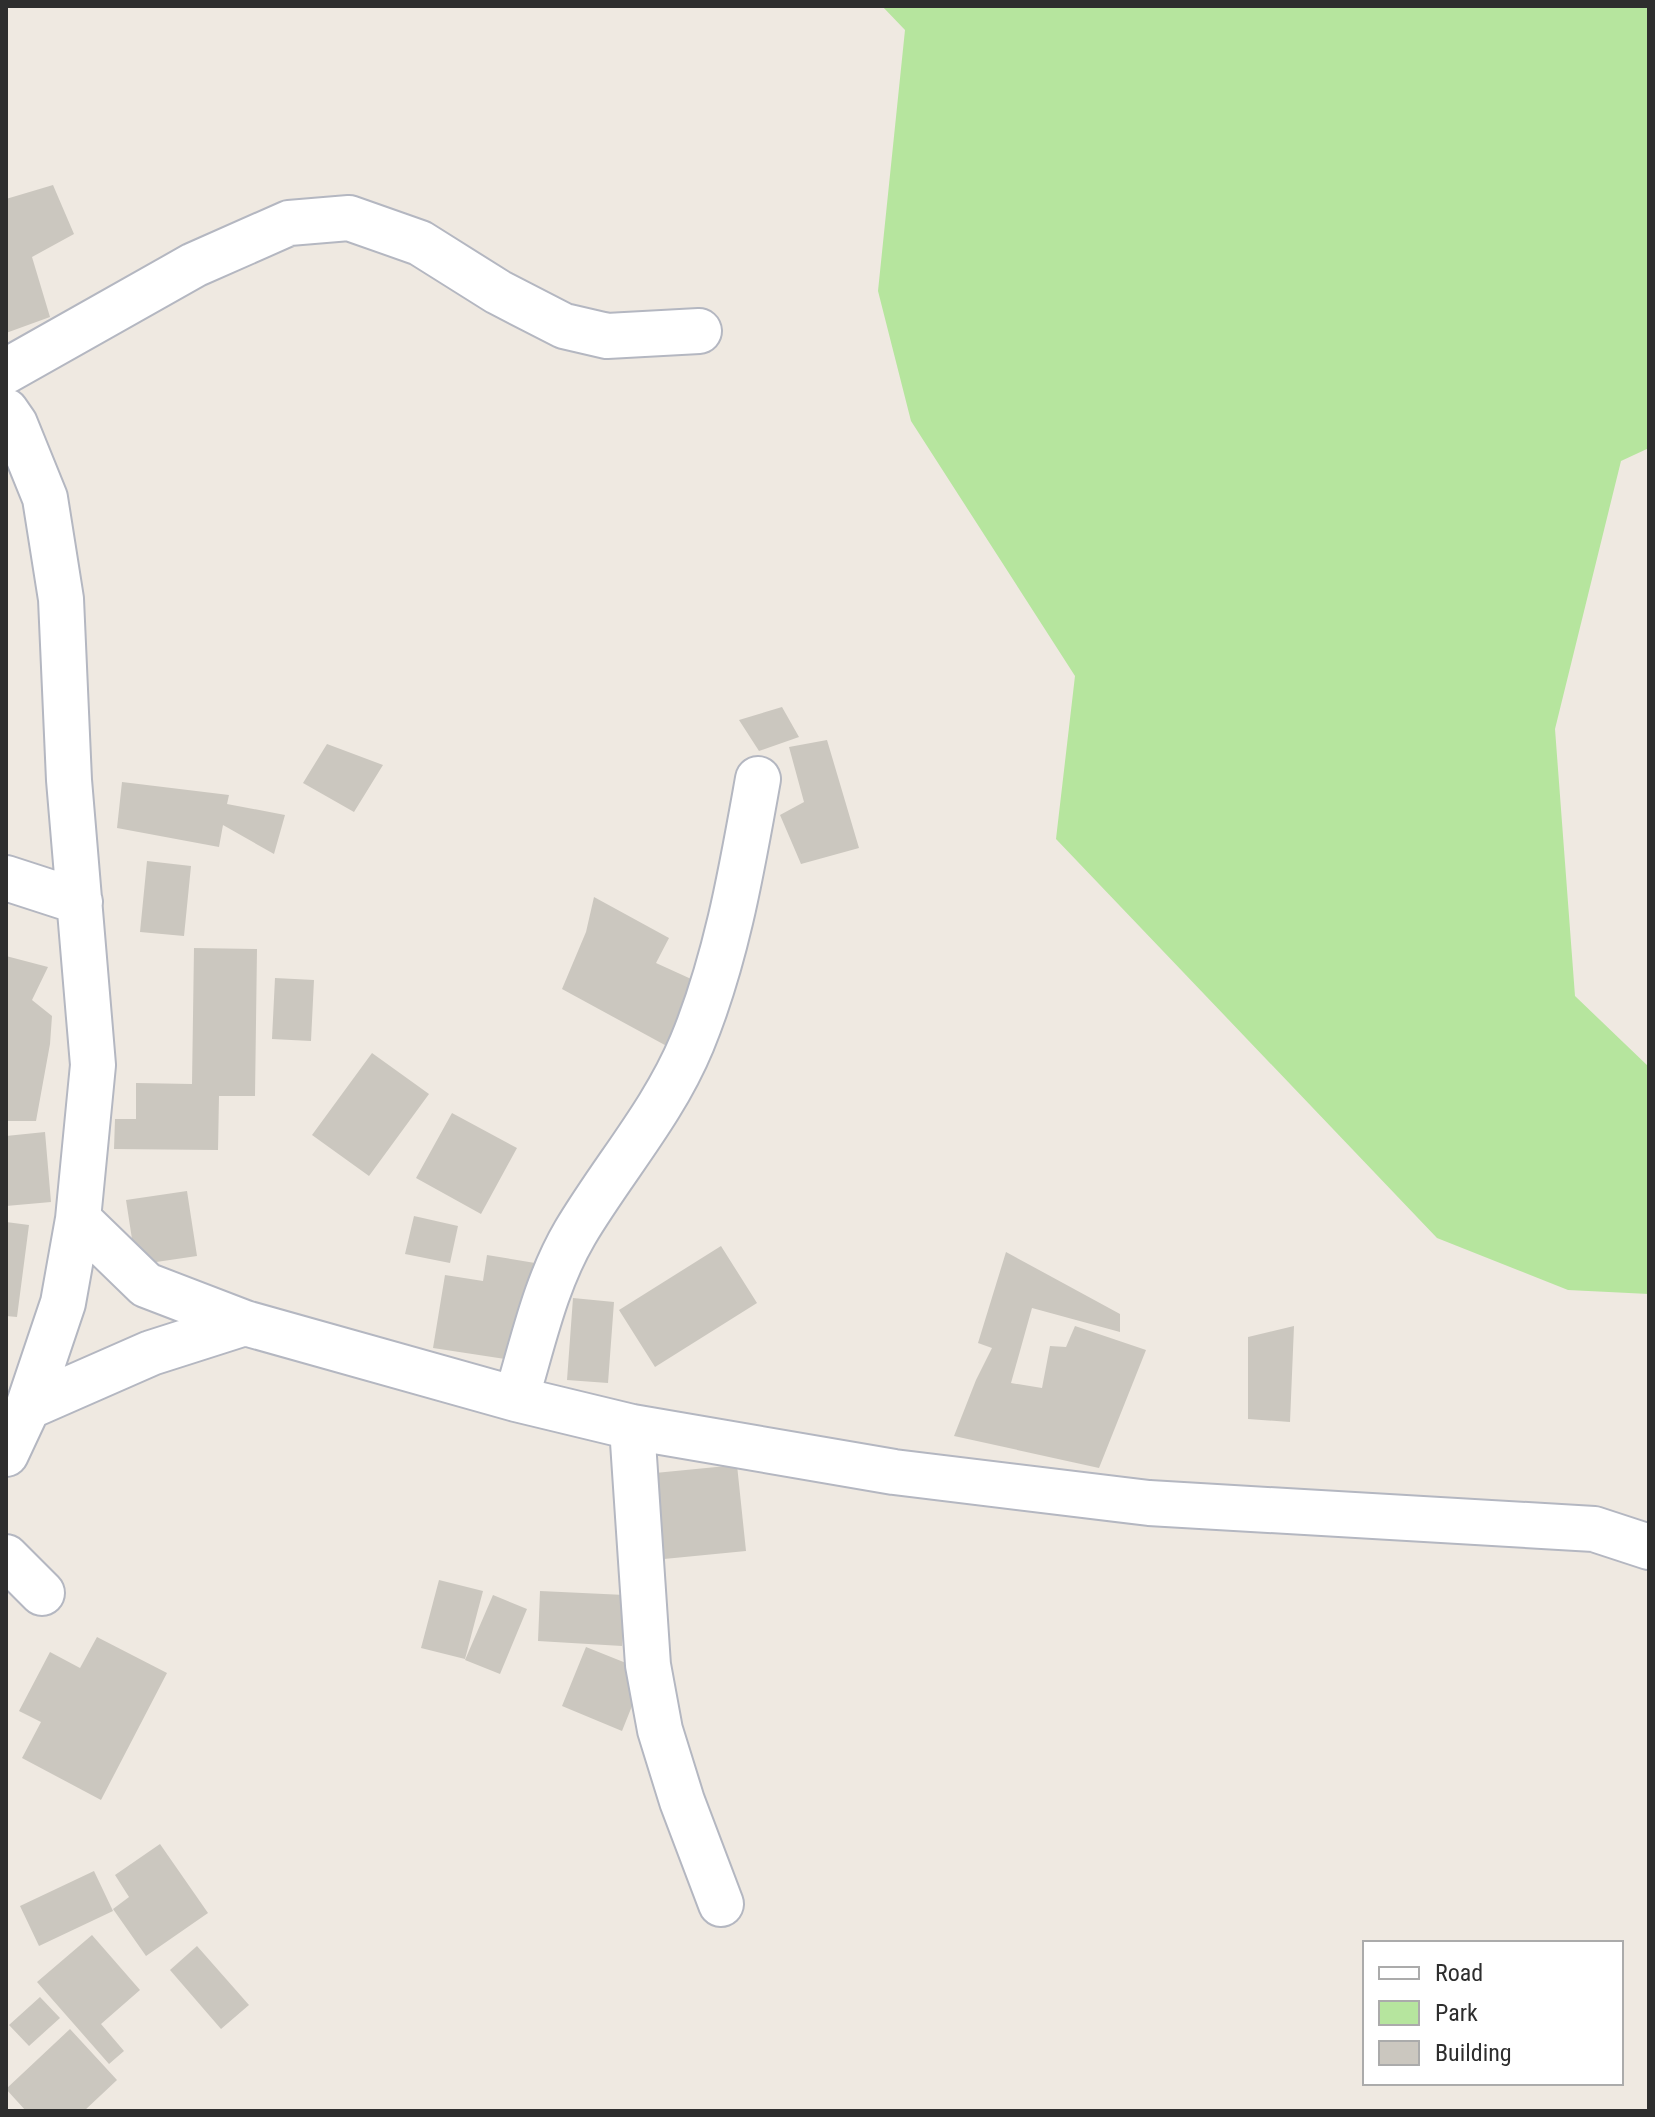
<svg xmlns="http://www.w3.org/2000/svg" width="1655" height="2117" viewBox="0 0 1655 2117" font-family="'Roboto Condensed',sans-serif">
  <rect width="100%" height="100%" fill="#efe9e1"/>
  <path fill="#b6e59e" d="M882 6H1649V448L1621 461 1555 729 1575 996 1649 1067V1294L1568 1290 1437 1238 1056 839 1075 676 911 421 878 291 905 30Z"/>
  <path fill="#cbc7bf" d="M53 185 74 234 32 257 50 317 6 333V199Z
    M782 707 799 737 759 751 739 720Z
    M827 740 859 848 801 864 780 815 804 802 789 747Z
    M327 744 383 765 354 812 303 783Z
    M122 782 229 795 227 804 285 815 274 854 223 825 219 847 117 828Z
    M147 861 191 866 184 936 140 932Z
    M594 897 669 938 656 963 700 983 674 1050 562 989 586 932Z
    M194 948 257 949 255 1096H219L218 1150 114 1149 115 1119H136V1083L192 1084Z
    M6 956 48 967 32 1000 52 1016 50 1044 36 1121H6Z
    M275 978 314 980 311 1041 272 1039Z
    M372 1053 429 1094 369 1176 312 1135Z
    M452 1113 517 1148 481 1214 416 1178Z
    M45 1132 51 1202 6 1206V1136Z
    M187 1191 197 1256 136 1265 126 1200Z
    M414 1216 458 1226 450 1263 405 1254Z
    M6 1222 29 1225 17 1317 6 1316Z
    M721 1246 757 1303 655 1367 619 1310Z
    M1006 1252 1120 1314V1332L1032 1308 1011 1383 1042 1388 1050 1346 1066 1347 1075 1326 1146 1350 1099 1468 954 1436 976 1380 992 1348 978 1343Z
    M487 1255 535 1263 519 1361 433 1348 445 1275 483 1281Z
    M573 1298 614 1302 608 1383 567 1380Z
    M1294 1326 1290 1422 1248 1419V1337Z
    M737 1465 746 1551 664 1559 655 1473Z
    M439 1580 483 1591 465 1659 421 1648Z
    M540 1591 625 1595 622 1646 538 1641Z
    M493 1595 527 1609 500 1674 465 1660Z
    M97 1637 167 1673 101 1800 22 1758 41 1722 19 1711 50 1652 80 1668Z
    M586 1647 646 1671 622 1731 562 1706Z
    M160 1844 208 1913 146 1956 113 1909 129 1897 115 1875Z
    M94 1871 113 1911 39 1946 20 1906Z
    M92 1935 140 1990 101 2024 124 2051 109 2064 37 1982Z
    M197 1946 249 2005 221 2029 170 1970Z
    M40 1997 60 2018 29 2046 9 2025Z
    M70 2029 117 2080 84 2111H26L6 2089Z"/>
  <g fill="none" stroke-linecap="round" stroke-linejoin="round">
    <defs>
      <path id="street" d="M6 371 194 265 289 223 349 218 420 243 498 292 564 326 607 336 699 331
        M6 411 15 424 45 498 61 599 69 780 93 1065 78 1219 63 1303 28 1407 6 1454
        M6 878 80 902
        M78 1219 146 1285 245 1323
        M516 1399C533 1343 545 1284 575 1233 613 1169 663 1113 692 1043 727 958 742 868 758 779
        M28 1407 151 1353 245 1323 516 1399 632 1427 894 1472 1149 1503 1594 1529 1649 1547
        M632 1427 648 1665 660 1730 682 1801 721 1904
        M6 1557 42 1593"/>
    </defs>
    <use href="#street" stroke="#b4b7c1" stroke-width="48"/>
    <use href="#street" stroke="#fff" stroke-width="44"/>
  </g>
  <rect width="1655" height="2117" fill="none" stroke="#2e2e2e" stroke-width="16"/>
  <rect x="1363" y="1941" width="260" height="144" fill="#ffffff" stroke="#ababab" stroke-width="2"/>
  <rect x="1379" y="1967" width="40" height="12" fill="#ffffff" stroke="#ababab" stroke-width="2"/>
  <text x="1435" y="1981" font-size="24" fill="#2e2e2e">Road</text>
  <rect x="1379" y="2001" width="40" height="24" fill="#b6e59e" stroke="#ababab" stroke-width="2"/>
  <text x="1435" y="2021" font-size="24" fill="#2e2e2e">Park</text>
  <rect x="1379" y="2041" width="40" height="24" fill="#cbc7bf" stroke="#ababab" stroke-width="2"/>
  <text x="1435" y="2061" font-size="24" fill="#2e2e2e">Building</text>
</svg>
